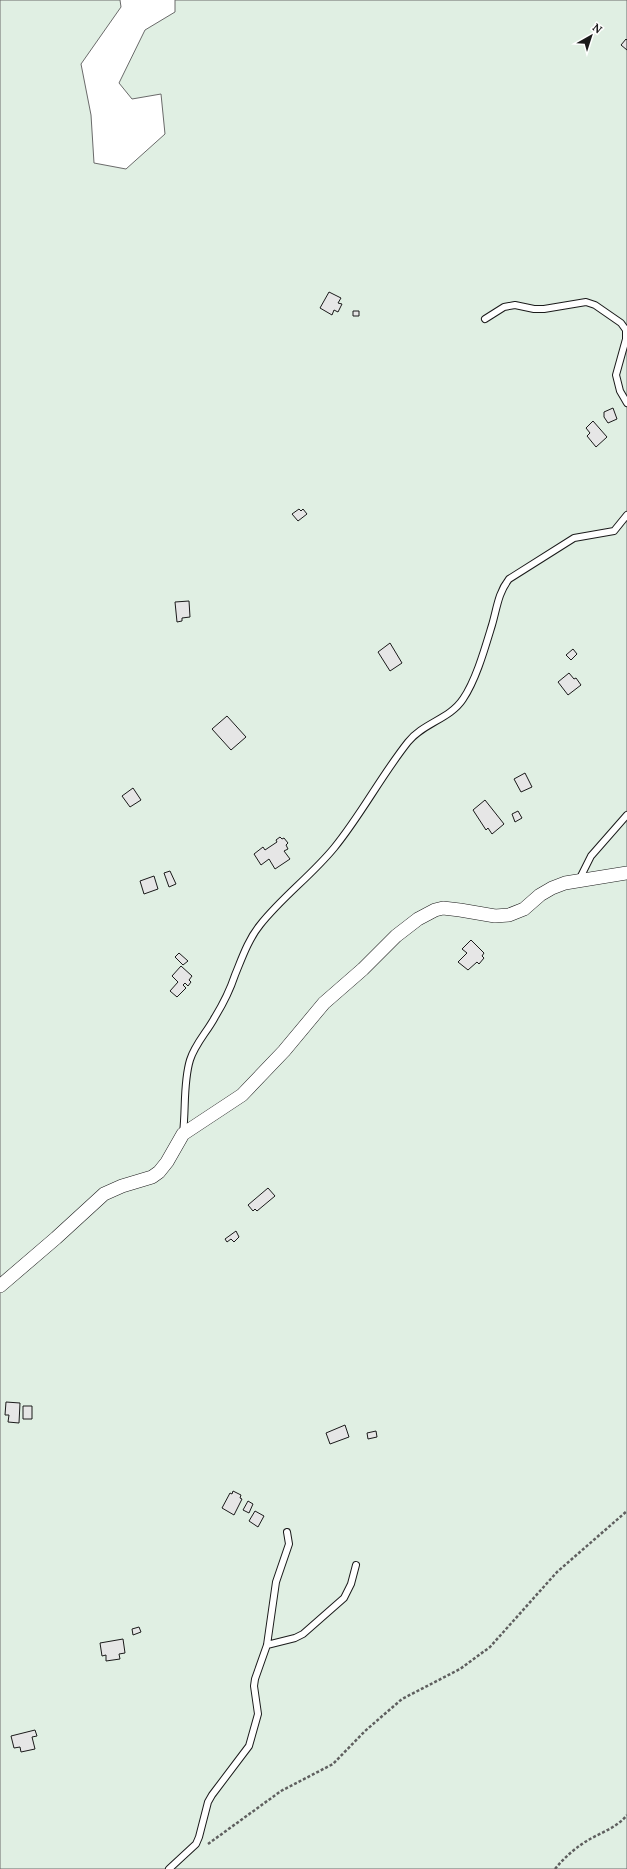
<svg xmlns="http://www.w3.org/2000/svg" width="627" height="1869" viewBox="0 0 627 1869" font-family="Lora,serif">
  <rect width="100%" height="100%" fill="#fff"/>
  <path fill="#e0efe3" stroke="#6a6a6a" d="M0 0H120L121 7 81 64 91 115 94 163 126 169 165 134 161 94 132 99 119 83 145 30 175 12V0H627V1869H0Z"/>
  <path fill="#e6e6e6" stroke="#1a1a1a" d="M626 39 627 40V50L621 45Z
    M329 292 341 298 338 303 342 304 338 312 334 310 332 315 320 308Z
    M353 311H359V316H353Z
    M613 408 617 419 608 423 604 417V412Z
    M593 421 607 437 596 447 587 436 590 433 586 428Z
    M299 509 301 511 303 509 307 514 298 521 292 514Z
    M189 601 190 617 182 618V621L177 622 175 602Z
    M390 643 402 663 390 671 378 652Z
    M573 649 577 654 571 660 566 655Z
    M569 673 574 679 576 678 581 685 568 695 558 682Z
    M227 716 246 737 231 750 212 729Z
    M525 773 532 787 521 792 514 779Z
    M133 788 141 800 130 807 122 796Z
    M485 800 504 824 492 834 488 828 486 830 473 810Z
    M518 811 522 818 515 822 512 814Z
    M280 837 282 839 284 838 288 843 286 845 288 849 284 851 290 859 275 869 269 859 261 865 254 854 263 847 265 850 277 842 276 840Z
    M170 871 176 884 169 887 164 873Z
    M154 876 158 889 144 894 140 881Z
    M471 940 484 953 482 956 484 958 479 964 477 962 468 970 458 962 467 953 462 949Z
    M179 953 188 961 183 965 175 957Z
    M181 966 192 976 189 980 191 982 188 986 185 983 183 985 186 988 177 997 170 991 178 982 172 976Z
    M268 1188 275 1196 257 1211 255 1209 253 1211 248 1205Z
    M236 1231 239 1237 234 1242 231 1239 227 1242 225 1239Z
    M6 1402 20 1403 19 1423 8 1422 9 1415H5Z
    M23 1406H32V1419H23Z
    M345 1425 349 1437 330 1444 326 1433Z
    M376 1431 377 1437 368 1439 367 1433Z
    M233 1491 241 1495 240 1498 242 1499 234 1515 222 1508 230 1493 232 1494Z
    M248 1501 253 1504 249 1513 243 1510Z
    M255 1511 264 1516 258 1527 249 1521Z
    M139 1627 141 1632 133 1635 132 1629Z
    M123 1639 125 1653 119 1654 120 1659 106 1661V1655L102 1656 100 1643Z
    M35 1730 37 1736 32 1737 35 1749 21 1752 20 1747 14 1748 11 1736Z"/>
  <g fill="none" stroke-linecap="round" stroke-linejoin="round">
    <defs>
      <path id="service" d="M485 319 504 307 515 305 534 309H544L586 302 595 305 621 323 626 330V339L616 375 620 391 627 403
        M579 880 591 856 627 815
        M183 1133C186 1109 183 1083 190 1060 195 1044 207 1032 215 1017 223 1004 230 990 235 975 242 958 248 940 260 925 282 897 311 876 334 848 361 815 381 776 408 742 423 723 450 719 463 699 476 680 485 648 492 625 497 608 498 593 509 579L574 538 614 531 627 515
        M267 1645 295 1638 303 1634 344 1598 351 1584 356 1565
        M169 1869 196 1844 199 1837 208 1802 212 1795 249 1746 258 1714 254 1686 255 1679 267 1645 276 1582 289 1544 287 1532"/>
      <path id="minor" d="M0 1286 56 1238 104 1194 122 1186 152 1177 159 1172 167 1162 183 1134 242 1095 284 1051 324 1003 363 969 396 936 418 919 435 910 443 908 460 910 495 916 509 915 524 909 540 895 552 888 565 883 627 873"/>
    </defs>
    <use href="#service" stroke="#1a1a1a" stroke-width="8"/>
    <use href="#minor" stroke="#1a1a1a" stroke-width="14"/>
    <path stroke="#5f5f5f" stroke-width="2.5" stroke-dasharray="3 2" stroke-linecap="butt" d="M208 1844 281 1791 333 1764 365 1731 402 1699 460 1669 490 1647 557 1572 627 1511
      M555 1869C564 1858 573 1850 585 1842 599 1833 617 1828 627 1815"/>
    <use href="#service" stroke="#fff" stroke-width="6"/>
    <use href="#minor" stroke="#fff" stroke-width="13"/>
  </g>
  <g transform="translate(591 36) rotate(39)" stroke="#ffffff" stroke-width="3" paint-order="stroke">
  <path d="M0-3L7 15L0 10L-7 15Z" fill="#1a1a1a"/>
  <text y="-6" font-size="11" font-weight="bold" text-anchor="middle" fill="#1a1a1a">N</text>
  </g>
</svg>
